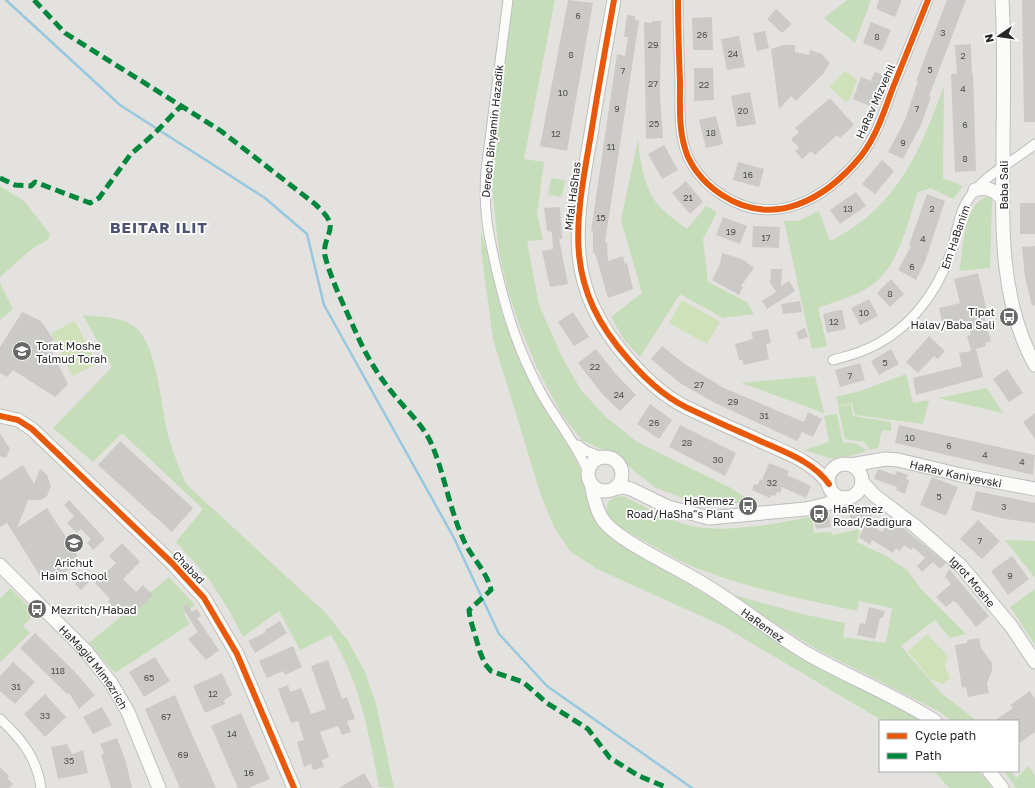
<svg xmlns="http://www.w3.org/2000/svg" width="1035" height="788" viewBox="0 0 1035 788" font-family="'Golos Text',sans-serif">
  <rect width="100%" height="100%" fill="#e4e2de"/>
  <path fill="#c6ddba" d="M513 0H555L524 159 544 162 537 214 543 240 527 241 539 305 563 359 581 390 606 417 637 442 729 487 751 501 722 505H702L656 488 634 471 613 452 598 448 582 440 562 415 537 368 520 327 509 294 499 252 491 179Z
    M847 0H871L855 43 824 18Z
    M944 85 943 178 963 186 953 199 931 188 918 192C906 225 899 272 864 290 850 298 833 302 818 308L827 346 812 349 784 221H798L819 211 830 241C896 209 921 151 944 85Z
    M638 139C640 161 644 187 658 205 666 214 678 222 687 229L706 206 717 212 703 239 708 282 747 302 754 314 723 318 680 294 640 357 625 341 611 317 642 293 621 220Z
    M551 178 565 180 562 197 548 195Z
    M0 186 24 201 50 234 48 240 33 248 0 277Z
    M986 197H992V201L990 268 959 271C964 249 962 205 986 197Z
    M481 230 502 314 515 349 535 393 572 452 582 473 590 499 599 520 614 540 707 595 762 630 924 721H883L721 625 597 569 570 551 555 529 541 496 493 339 481 250Z
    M0 283 13 309 0 320Z
    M83 315C99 317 122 316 135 327 158 345 161 410 169 439 174 454 179 469 186 484L326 613 348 641 365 672 376 704 394 788 379 787C369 734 360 682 331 635L300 650 279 611 243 637 230 612 209 579 176 542 203 509 122 433 93 462 53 428 112 367Z
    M906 374 913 403 929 400 923 424 855 415 852 403 839 406 836 397 860 391Z
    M815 376 824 413 741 383Z
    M987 388 1003 413 938 398Z
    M851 404 853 416 891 422V431L882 430 878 448 870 450 864 442 845 439 838 407Z
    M837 414 843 443C854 441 859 444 867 451L836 460 804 450 829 442 824 416Z
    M619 496 625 497C641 504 658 515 675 521 718 537 768 524 812 517L814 533 831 532 833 535 860 529 857 542 886 556 907 570 922 590 966 634 950 638 935 620 901 646 940 692 977 721H952L938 711 818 650 762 615 734 595 802 614 845 623 843 637 886 643 892 608 859 601 857 611C807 600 755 590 707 572 683 564 661 550 639 538 628 531 606 523 607 508 607 500 612 498 619 496Z
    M1005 540 1035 541V578Z
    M169 577 195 605 184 614 190 624 115 673 89 643Z
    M10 588 35 613 23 626 30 633 0 662V599Z
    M1035 589V645L1010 607Z
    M1029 766 1035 776V788H1016L1004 771H1011L1016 778Z
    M934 771H979L992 788H949Z"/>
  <path fill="#cfe1b8" d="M845 71 857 80 850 99 846 102 829 87Z
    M682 300 720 322 707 344 669 323Z
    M75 321 97 364 72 376 51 333Z
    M927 634 948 656 945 667 950 678 943 684 930 679 908 651Z"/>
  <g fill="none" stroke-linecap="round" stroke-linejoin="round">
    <path stroke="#98c8df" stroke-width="2.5" d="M6 0 120 105 265 198 307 234 324 305 454 538 499 634 547 686 692 788"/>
  </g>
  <path fill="#cccac7" d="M568 0 593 3 567 151 540 146Z
    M879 0H902L895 17 876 9Z
    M947 0H966L929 96 931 97 921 125 903 159 888 152 905 120 918 81H916Z
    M1022 0H1035V122H1024Z
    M776 9 792 24 782 33 767 19Z
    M627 15 635 16V20L639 21 605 242H607L608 261 623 256 625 264 627 263 633 289 608 298 595 253H593V231H591L617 54 625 56 628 37H624Z
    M712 17 713 50H693L692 18Z
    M652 21H661L660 98 663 138 646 139 644 22 652 23Z
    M871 22 891 30 882 51 863 43Z
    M765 31 769 48 757 51 753 33Z
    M739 36 745 67 727 70 721 39Z
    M971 44 972 74 973 73 976 171 955 172 951 74H957L955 45Z
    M784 45H795V52L809 55 810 50 822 54 830 63 823 74 796 101 791 96 779 109 771 49Z
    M694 68H713L714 100 694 101Z
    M875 72 886 76 872 107 853 99 861 77 871 81Z
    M750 92 756 124 737 127 731 96Z
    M830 98 854 125 840 138 837 135 815 155 811 151 802 159 795 151 799 148 791 139 799 132 795 128Z
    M716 116 723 144 706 148 699 120Z
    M664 145 678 170 662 179 648 154Z
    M882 160 894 171 875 194 862 184Z
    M738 162 764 169 759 187 733 180Z
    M686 181 703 202 690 214 672 193Z
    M856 192 866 206 840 224 830 210Z
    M927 194 945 201 925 262 916 280 898 270 911 246 909 245Z
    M1020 203H1035V234H1020Z
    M560 207 562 239H559L568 284 550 287 542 251 553 249 552 232 547 231 544 208Z
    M723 217 747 226 740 244 716 235Z
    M753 226 780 227 779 248 752 247Z
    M1035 246V305L1032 306 1025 278 1022 247Z
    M722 253 742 259 754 268 741 286 743 287 739 295 712 280 720 264Z
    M771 269H782L781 286 789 281 795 291 767 309 762 301 776 292 770 282Z
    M978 273 988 316H984L991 341 985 343 986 346 972 350 976 349 983 377 916 395 913 378 962 366 959 353 971 351 967 336 971 335 966 321 943 326 939 308 960 303 954 279Z
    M891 279 904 294 890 307 877 293Z
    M869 299 878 316 860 325 851 308Z
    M800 301 802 312 783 314 781 304Z
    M839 310H842L846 329 827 333 823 314Z
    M22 312 41 321 54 340 48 344 68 384 55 397 13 370 7 377 0 373V347Z
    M573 312 589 337 574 346 558 322Z
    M805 328 808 337 799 340 796 332Z
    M768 329 771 343 766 344 769 359 744 365 742 360H739L735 344 753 339 751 332Z
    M929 336 945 351 938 359 934 356 918 373 906 362Z
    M662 346 686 365 724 388 804 422 808 412 822 419 813 437 802 432 797 441 713 402 680 383 651 359Z
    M596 349 615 373 636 395 620 411 603 395 578 363Z
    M891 349 899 364 879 375 871 361Z
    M860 363 865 380 840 387 835 370Z
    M1007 369 1023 393 1009 402 993 379Z
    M650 404 672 420 659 439 637 424Z
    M1035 413V439L1023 422Z
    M680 425 736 453 725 476 669 447Z
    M899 425 1035 455 1033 475 895 443Z
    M0 433 10 449 6 458 0 456Z
    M120 441 193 508 172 532 98 465Z
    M769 463 789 471 787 475 811 486 806 498 782 487 780 493 777 492 775 496 771 495 770 498 752 490 754 484 758 485 760 479 762 480Z
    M23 465 34 484 40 469 47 475 51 486 47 496 41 500H28L17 528 47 508 78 556 69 562 72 567 55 579 51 573 42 579 7 523 0 527V480Z
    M878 469 895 475 897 471 908 475 906 479 909 480 905 494 896 490 897 487 874 479Z
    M932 477 958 487 946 516 920 505Z
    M976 491 1035 503V523L1005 519 971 510Z
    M69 500 105 539 93 550 87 543 91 539 81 529 77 533 67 523 74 516 64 505Z
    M863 508 872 509 871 522 867 523 882 532 891 518 946 563 940 569 933 562 922 572 917 566 925 558 913 547 911 550 904 545 900 551 896 548 893 553 872 540 870 545 859 537 866 523 853 527 848 511Z
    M829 515 831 527 816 529 813 517Z
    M978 520 1000 541 982 559 960 539Z
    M122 543 140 562 123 579 136 592 143 585 153 595 140 608 137 605 126 615 119 607 116 610 108 601 110 599 95 583 116 563 109 556Z
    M1012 556 1029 579 1008 595 991 571Z
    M949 569 989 616 976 627 957 603 953 601 946 607 936 597 951 584 945 577Z
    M84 575 90 581 81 590 75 584Z
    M187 604 192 612 197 609 201 616 197 618 219 650 206 660 188 639 198 632 182 607Z
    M869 607 885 611 883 618H880L875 639 857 635 860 623 865 624Z
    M280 621 287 633 255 653 248 641 266 632 265 630Z
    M35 633 74 671 95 695 79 709 69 693 67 694 20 648Z
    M979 638 981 648 992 663V670L987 683 989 693 968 697 966 687 962 688 955 645 967 643V640Z
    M293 646 302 667 285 675 283 671 267 678 259 661Z
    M155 657 170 681 144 697 129 672Z
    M328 660 342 699 347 697 355 719 347 721 351 732 342 735 338 726 320 732 329 757 322 760 324 767 313 770 311 764 304 767 297 742 304 740 298 721 291 723 278 689 288 685 290 692 301 688 311 714 326 709 311 666Z
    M13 662 35 682 15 704 0 691V676Z
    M222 673 232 695 224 700 225 704 205 713 193 686Z
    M1030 691 1035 699V732L1018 744V721H994L1013 708 1010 705Z
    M45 694 66 717 45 737 24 714Z
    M175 695 187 723 216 788H180L145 709Z
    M102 707 112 725 93 734 83 717Z
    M241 713 270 779 249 788H238L211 726Z
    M117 738 126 762 132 788H111L101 755 104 753 100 744Z
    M67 744 72 754 83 750 88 773 58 779 51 747Z
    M0 767 9 776 7 778 13 784 9 788H0Z
    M364 773 373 788H339Z"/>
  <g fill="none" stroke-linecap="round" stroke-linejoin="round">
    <defs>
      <path id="street" d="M508 0 486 170C483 210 488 233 497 272 508 318 518 349 540 391 555 419 576 442 588 472
        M678 0C678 27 679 55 680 82 680 107 678 133 688 157 695 172 708 186 722 195 774 229 826 199 861 156 876 137 884 112 892 90 904 60 916 30 928 0
        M833 360C843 357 853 355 862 351 906 334 936 296 951 252 957 234 958 214 969 198 985 174 1013 162 1035 144
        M578 445 586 451 602 457
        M0 719C21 738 37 758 41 788"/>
      <g id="secondary">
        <path d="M614 0C606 45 598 89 591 134 575 225 562 285 629 360 647 381 668 400 694 411 715 421 735 430 756 439 781 451 812 460 829 484"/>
        <path d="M1002 0C1005 52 1003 105 1003 158 1002 227 1000 302 1035 365"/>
        <path d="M975 190C987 186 996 190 1003 201"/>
        <path d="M0 416 18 420 32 429 172 563 204 598 237 654 294 788"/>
        <circle cx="605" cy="474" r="17"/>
        <circle cx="845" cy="481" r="17"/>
        <path id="s1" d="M851 465 885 459 898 460 961 475 1035 489"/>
        <path id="s2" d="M862 482 874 495 915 526 961 566 1011 626 1035 662"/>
        <path id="s3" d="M591 483C593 495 596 510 603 520 617 540 672 565 695 579 734 601 768 630 806 653 848 677 894 695 935 721"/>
        <path d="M614 489 623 487 631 489 668 507 709 518 806 509 827 504 844 498"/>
        <path id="s4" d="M0 565 86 651 111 683 128 712 159 788"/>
        <path d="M989 771 1002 788"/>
      </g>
    </defs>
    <use href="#street" stroke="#bebebf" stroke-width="11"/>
    <use href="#secondary" stroke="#bebebf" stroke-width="15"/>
    <use href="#street" stroke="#fbfbfa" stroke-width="9"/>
    <use href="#secondary" stroke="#fbfbfa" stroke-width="13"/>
    <path stroke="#00873e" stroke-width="5" stroke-dasharray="10 5" stroke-linecap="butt" d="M34 0 65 33 221 131 315 204C320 209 328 216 330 223 332 234 322 243 325 256 332 283 346 309 357 335 367 357 379 377 395 396 408 412 424 426 432 445 445 476 450 512 465 543 473 559 487 572 491 590L469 610 470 618 480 652 485 664 491 671 523 682 547 703 588 729 610 758 639 776 668 788
      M0 178 15 185 31 186 35 182 90 203 99 198 130 155 155 133 181 106"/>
    <defs>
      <path id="cycleway" d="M614 0C606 45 598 89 591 134 575 225 562 285 629 360 647 381 668 400 694 411 715 421 735 430 756 439 781 451 812 460 829 484
        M678 0C678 27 679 55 680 82 680 107 678 133 688 157 695 172 708 186 722 195 774 229 826 199 861 156 876 137 884 112 892 90 904 60 916 30 928 0
        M0 416 18 420 32 429 172 563 204 598 237 654 294 788"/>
    </defs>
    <use href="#cycleway" stroke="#fff" stroke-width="8"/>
    <use href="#cycleway" stroke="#e8590c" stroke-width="6"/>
  </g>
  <defs>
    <symbol id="bus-disc" viewBox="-11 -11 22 22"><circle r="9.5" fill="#696867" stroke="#fff"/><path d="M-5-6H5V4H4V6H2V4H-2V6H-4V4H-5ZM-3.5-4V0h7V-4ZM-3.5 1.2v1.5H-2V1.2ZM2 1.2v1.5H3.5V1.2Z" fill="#fff"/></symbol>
    <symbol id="school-disc" viewBox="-11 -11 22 22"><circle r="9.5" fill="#696867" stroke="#fff"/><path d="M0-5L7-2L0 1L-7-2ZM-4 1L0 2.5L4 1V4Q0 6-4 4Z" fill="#fff"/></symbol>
  </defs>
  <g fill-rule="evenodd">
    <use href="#bus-disc" x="998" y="306" width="22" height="22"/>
    <use href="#school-disc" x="11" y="340" width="22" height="22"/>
    <use href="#bus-disc" x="737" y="495" width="22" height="22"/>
    <use href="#bus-disc" x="808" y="503" width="22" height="22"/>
    <use href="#school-disc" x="63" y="532" width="22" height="22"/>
    <use href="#bus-disc" x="26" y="598" width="22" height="22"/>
  </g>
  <g text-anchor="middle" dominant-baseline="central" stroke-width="3.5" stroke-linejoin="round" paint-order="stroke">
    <g font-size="9" fill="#515050">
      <text x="578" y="15">6</text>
      <text x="943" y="32">3</text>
      <text x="702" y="34">26</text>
      <text x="877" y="36">8</text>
      <text x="653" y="44">29</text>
      <text x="733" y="53">24</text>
      <text x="571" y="54">8</text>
      <text x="963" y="55">2</text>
      <text x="930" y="69">5</text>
      <text x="623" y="70">7</text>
      <text x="653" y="83">27</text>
      <text x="704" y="84">22</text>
      <text x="963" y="88">4</text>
      <text x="563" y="92">10</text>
      <text x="617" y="108">9</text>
      <text x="917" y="108">7</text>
      <text x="743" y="110">20</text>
      <text x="654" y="123">25</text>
      <text x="965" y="124">6</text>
      <text x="711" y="132">18</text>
      <text x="556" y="133">12</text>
      <text x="903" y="142">9</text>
      <text x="611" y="146">11</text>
      <text x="965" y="158">8</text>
      <text x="748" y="174">16</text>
      <text x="688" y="197">21</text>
      <text x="848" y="208">13</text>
      <text x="932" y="208">2</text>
      <text x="601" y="217">15</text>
      <text x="731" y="231">19</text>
      <text x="766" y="237">17</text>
      <text x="923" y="238">4</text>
      <text x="912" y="266">6</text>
      <text x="890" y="293">8</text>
      <text x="864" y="312">10</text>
      <text x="834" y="321">12</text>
      <text x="885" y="362">5</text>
      <text x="595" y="366">22</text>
      <text x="850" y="375">7</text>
      <text x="699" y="384">27</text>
      <text x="619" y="394">24</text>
      <text x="733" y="401">29</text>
      <text x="764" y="415">31</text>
      <text x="654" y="422">26</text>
      <text x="910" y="437">10</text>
      <text x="687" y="442">28</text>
      <text x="949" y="445">6</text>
      <text x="985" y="454">4</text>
      <text x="718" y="459">30</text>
      <text x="1022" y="461">4</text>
      <text x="772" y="482">32</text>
      <text x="939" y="496">5</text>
      <text x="1004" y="506">3</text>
      <text x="980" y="540">7</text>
      <text x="1010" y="575">9</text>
      <text x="58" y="670">118</text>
      <text x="149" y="677">65</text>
      <text x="16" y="686">31</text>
      <text x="213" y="693">12</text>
      <text x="45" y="715">33</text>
      <text x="166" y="716">67</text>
      <text x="232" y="733">14</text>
      <text x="183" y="754">69</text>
      <text x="69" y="760">35</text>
      <text x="249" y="772">16</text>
    </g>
    <g font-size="11" fill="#272727" stroke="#fff">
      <text transform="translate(875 101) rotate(-66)">HaRav Mizvehil</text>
      <text transform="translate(492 131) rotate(-84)">Derech Binyamin Hazadik</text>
      <text transform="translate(1003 185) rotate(-90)">Baba Sali</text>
      <text transform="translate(572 196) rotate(-83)">Mifal HaShas</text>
      <text transform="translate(955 237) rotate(-71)">Em HaBanim</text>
      <text stroke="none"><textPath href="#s1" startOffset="107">HaRav Kaniyevski</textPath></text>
      <text transform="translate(189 567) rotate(46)">Chabad</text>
      <text stroke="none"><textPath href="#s2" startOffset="149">Igrot Moshe</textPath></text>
      <text stroke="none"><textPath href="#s3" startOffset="231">HaRemez</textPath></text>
      <text stroke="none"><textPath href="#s4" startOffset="139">HaMagid Mimezrich</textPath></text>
    </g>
    <g font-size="11" fill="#272727" stroke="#fff" text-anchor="start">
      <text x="995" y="311" text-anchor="end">Tipat<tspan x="995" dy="13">Halav/Baba Sali</tspan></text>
      <text x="36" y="345">Torat Moshe<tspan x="36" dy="13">Talmud Torah</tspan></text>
      <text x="734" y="500" text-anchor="end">HaRemez<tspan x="734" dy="13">Road/HaSha"s Plant</tspan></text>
      <text x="833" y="508">HaRemez<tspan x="833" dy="13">Road/Sadigura</tspan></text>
      <text x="74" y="562" text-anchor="middle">Arichut<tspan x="74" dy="13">Haim School</tspan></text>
      <text x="51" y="609">Mezritch/Habad</text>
    </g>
    <g font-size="15" font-weight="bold" letter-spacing="1" fill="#4d5172" stroke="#fff">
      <text x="159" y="227">BEITAR ILIT</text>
    </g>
  </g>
  <rect x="879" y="720" width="140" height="52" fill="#ffffff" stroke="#a9a9a9"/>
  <rect x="887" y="733" width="20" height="6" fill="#e8590c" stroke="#a9a9a9"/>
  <text x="915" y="740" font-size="12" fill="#272727">Cycle path</text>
  <rect x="887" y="753" width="20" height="6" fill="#00873e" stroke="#a9a9a9"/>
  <text x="915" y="760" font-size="12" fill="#272727">Path</text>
  <g transform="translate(999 36) rotate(257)" stroke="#ffffff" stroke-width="3" paint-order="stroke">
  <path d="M0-3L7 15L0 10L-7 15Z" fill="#272727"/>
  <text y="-6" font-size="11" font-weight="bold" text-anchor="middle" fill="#272727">N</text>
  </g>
</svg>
